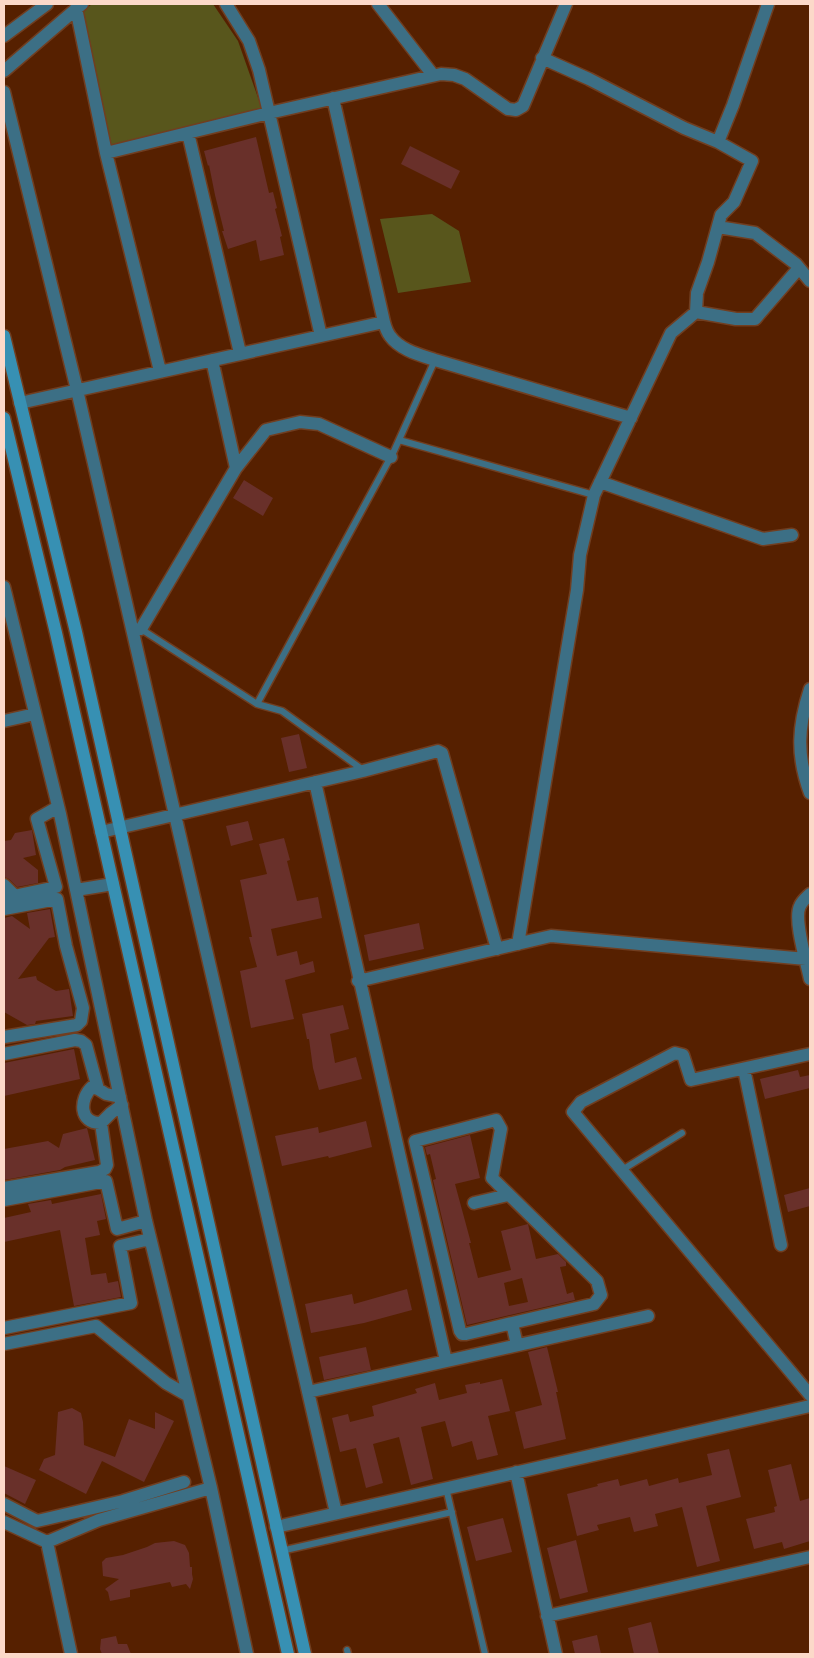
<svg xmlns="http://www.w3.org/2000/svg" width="814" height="1658" viewBox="0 0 814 1658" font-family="'Work Sans',sans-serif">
  <rect width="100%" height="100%" fill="#562000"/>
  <path fill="#58561c" d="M92 4H213L238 41 262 109 111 146 82 12Z
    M432 214 459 231 471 282 398 293 380 219Z"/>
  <path fill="#69302a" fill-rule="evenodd" d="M256 137 269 193 273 192 277 208 275 209 282 236 280 237 284 255 260 261 256 240 228 249 222 231H224L215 195 209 165 208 166 204 151Z
    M410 146 460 171 451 189 401 164Z
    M244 480 273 498 263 516 233 498Z
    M299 734 307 768 289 772 281 738Z
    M248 821 253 840 231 846 226 826Z
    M32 830 36 855 23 858 38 870V883L17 887 9 879 4 877V841L11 840 15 833Z
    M284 838 290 860 287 861 297 901 318 897 322 918 271 929 277 956 297 951 300 965 313 961 315 972 285 980 294 1019 251 1028 240 971 257 967 249 937H252L240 880 267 874 259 844Z
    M50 909 55 937 49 938 18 979 36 976 37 980 56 991 69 989 73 1016 36 1021 35 1024 27 1025 4 1012V918L12 916 30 929 27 913Z
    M419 923 424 949 369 961 364 935Z
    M343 1005 349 1029 330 1034 335 1063 356 1057 362 1079 319 1090 313 1068 309 1039H307L302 1014Z
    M74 1049 80 1079 4 1096V1063Z
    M798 1070 800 1077 810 1075V1088L765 1099 760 1079Z
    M366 1121 372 1147 329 1158 328 1156 282 1166 275 1136 318 1127 319 1133Z
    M87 1128 95 1160 65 1167 60 1170 4 1180V1149L48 1141 59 1148 63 1134Z
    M470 1135 480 1178 455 1184 471 1243H469L478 1278 511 1270 501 1231 528 1224 536 1259 558 1254 566 1262V1266L560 1267 567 1294 573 1292 575 1300 467 1325 433 1180 436 1179 430 1154 427 1155 425 1147ZM522 1278 528 1302 509 1306 504 1283Z
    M810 1188V1206L788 1212 784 1195Z
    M101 1194 106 1219 97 1221 100 1235 85 1238 91 1275 106 1273 108 1283 118 1281 121 1297 74 1306 60 1230 4 1242V1218L31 1212 28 1204 51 1200 52 1204Z
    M407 1289 412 1310 364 1323 311 1333 305 1304 352 1294 354 1304Z
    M366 1347 371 1370 324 1380 319 1357Z
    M547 1347 558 1392H556L566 1439 524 1449 515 1412 542 1405 528 1352Z
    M502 1379 510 1411 488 1416 498 1455 477 1460 472 1441 452 1447 445 1421 421 1427 433 1479 411 1485 399 1437 373 1444 383 1483 366 1488 356 1448 340 1452 332 1418 348 1414 350 1422 374 1416 372 1406 417 1393 415 1389 435 1383 439 1400 467 1393 465 1385 480 1382V1384Z
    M72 1408 81 1413 83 1422 84 1445 115 1457 129 1419 155 1429V1412L174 1421 144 1482 102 1461 86 1494 39 1470 44 1459 55 1455 58 1412Z
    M729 1449 741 1497 706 1506 720 1561 697 1567 682 1507 655 1514 658 1526 634 1532 630 1517 597 1525 599 1530 577 1536 567 1494 598 1486 597 1484 618 1479 620 1486 647 1479 649 1486 678 1478 679 1483 712 1475 707 1454Z
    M791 1464 800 1501 810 1498V1541L784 1549 782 1542 754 1549 746 1519 775 1512 774 1507 777 1506 768 1470Z
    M4 1466 36 1480 25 1504 4 1493Z
    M503 1518 512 1552 476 1561 467 1527Z
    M576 1540 588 1592 560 1599 547 1548Z
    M174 1541 185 1545 189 1553 190 1567H192V1574L193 1579 190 1589 186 1584 172 1587 170 1582 130 1590V1597L110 1601 108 1592 105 1589 119 1579 103 1576 102 1562 106 1558 123 1555 147 1547 155 1543Z
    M651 1622 659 1654H634L628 1628Z
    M597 1635 601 1654H575L572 1641Z
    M116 1636 118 1644H127L131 1654H102L100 1649 101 1639Z"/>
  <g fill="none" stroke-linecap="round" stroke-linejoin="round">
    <defs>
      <path id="lane" d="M399 440 594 495
        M141 629 257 704 394 451 435 360
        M257 704 282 711 363 770
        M622 1170 682 1133
        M446 1488 485 1654
        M281 1551 452 1512
        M347 1650 348 1654"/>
      <path id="street" d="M226 4 249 41 259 70 321 336
        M378 4 433 75
        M76 8 106 153 160 371
        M4 36 47 4
        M542 58 589 79 684 128 718 142 752 161 734 202 721 215 708 262 697 293 696 312
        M4 71 82 4
        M4 92 77 390 336 1513
        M333 98 384 322C385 326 387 332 390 336 400 350 420 355 435 360L631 418
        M188 133 240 353
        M718 142 733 105 768 4
        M106 153 269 113 441 74 454 75 465 79 508 109 516 110 523 106 566 4
        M718 227 755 233 796 264 810 281
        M212 360 236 468 266 430 300 422 319 424 391 457
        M20 403 384 322
        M600 482 763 539 792 535
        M4 587 60 814 146 1221 211 1488 247 1654
        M141 629 236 468
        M810 689C798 726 796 755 810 793
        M4 721 35 714
        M315 782 446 1361
        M101 832 363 771 438 751 442 753 497 949
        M4 885 15 896
        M76 890 113 884
        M810 894C807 897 802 901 800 906 793 919 807 964 810 979
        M4 898 56 887 37 819 58 807
        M4 909 57 899 66 946 83 1008 81 1021 77 1025 4 1037
        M518 944 577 590 580 555 594 495 671 333 696 312 736 319H755L799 268
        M358 981 551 936 806 959
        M4 1054 75 1040 81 1041 86 1045 98 1089
        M810 1054 691 1080 683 1055 675 1053 581 1102 573 1112 810 1395
        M744 1069 781 1245
        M120 1097 106 1094 98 1089 92 1087C79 1099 79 1124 101 1123L111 1113 122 1105
        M4 1188 99 1172 105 1169 107 1165 101 1123
        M4 1200 106 1181 117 1229 146 1221
        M474 1203 508 1195
        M512 1323 594 1304 601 1295 597 1281 492 1178 501 1129 496 1120 415 1141 460 1331 462 1334H466L512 1323 517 1345
        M4 1328 131 1303 120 1246 150 1239
        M4 1344 96 1326 166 1383 187 1395
        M308 1392 648 1316
        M516 1472 556 1654
        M4 1504 37 1521 123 1501 184 1482
        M4 1522 47 1542 71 1654
        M276 1527 810 1406
        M47 1542 99 1520 211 1488
        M547 1616 810 1557"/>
      <path id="secondary" d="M4 336 76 632 305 1654
        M4 418 56 633 288 1654"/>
    </defs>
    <use href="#lane" stroke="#713e20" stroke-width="9"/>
    <use href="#street" stroke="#713e20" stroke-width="15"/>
    <use href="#secondary" stroke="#713e20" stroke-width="15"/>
    <use href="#lane" stroke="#3c6f85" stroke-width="6"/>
    <use href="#street" stroke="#3c6f85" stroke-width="12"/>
    <use href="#secondary" stroke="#3790b3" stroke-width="12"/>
  </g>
  <rect width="814" height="1658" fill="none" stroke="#fcd9c9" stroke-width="10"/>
</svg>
